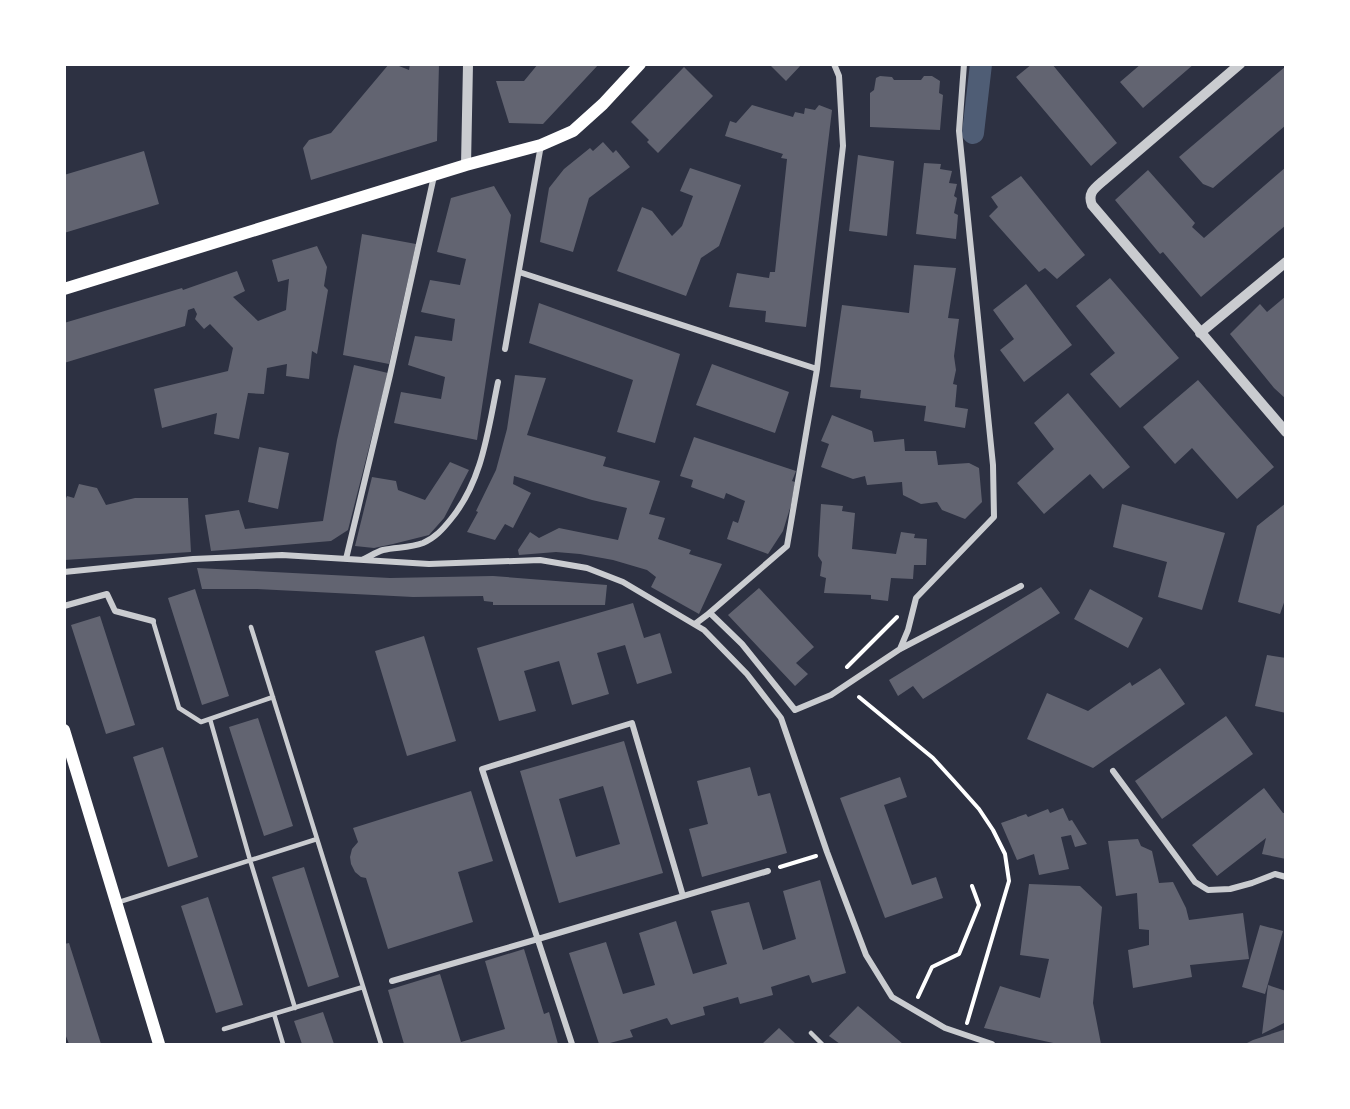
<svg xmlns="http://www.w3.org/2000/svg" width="1350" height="1109" viewBox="0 0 1350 1109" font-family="'Crimson Pro',serif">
  <rect width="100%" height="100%" fill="#2d3142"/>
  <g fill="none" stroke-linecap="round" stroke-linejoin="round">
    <path stroke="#4f5d75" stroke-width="22" d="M973 133 981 64"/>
  </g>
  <path fill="#626471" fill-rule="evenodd" d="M389 64H394L409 70 410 64H439L437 141 311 180 303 148 309 140 331 133Z
    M538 64H599L543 124 509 123 496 81H524Z
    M769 64H802L786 81Z
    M1032 64H1052L1117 143 1091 166 1016 77Z
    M1141 64H1194L1143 108 1120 82Z
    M1286 66V125L1213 188 1203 184 1179 157Z
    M684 67 713 96 658 153 647 142 649 140 631 122Z
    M880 76 892 77 894 80H921L924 76H932L940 81 939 93 943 95 940 130 870 127V93L874 90 876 78Z
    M752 105 793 117 795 112 804 114 805 108 815 110 819 105 832 110 806 327 765 322 766 311 729 307 737 273 769 278 770 272H775L787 159 781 158 783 154 725 136 730 121 736 123Z
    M603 142 613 153 616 150 630 167 589 198 573 252 540 242 549 188 564 169 590 148 593 151Z
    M144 151 159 204 64 233V175Z
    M858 155 894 161 887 236 849 231Z
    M924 163 941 164 940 169 952 171 949 183 957 184 954 196 957 198 954 213 958 215 956 239 916 234Z
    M1286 167V225L1201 297 1163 252 1160 254 1115 200 1148 170 1195 223 1192 227 1204 238Z
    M690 168 741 185 719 246 701 258 686 296 617 271 642 207 652 211 672 236 682 226 693 196 680 191Z
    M1021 176 1085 255 1057 279 1045 268 1039 272 989 216 998 207 991 197Z
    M494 186 511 215 477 440 394 423 401 392 441 399 445 377 408 365 415 336 452 341 455 319 421 312 430 280 460 285 466 259 437 252 451 198Z
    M362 234 416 244 389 364 343 355Z
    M317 246 327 267 324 286 328 290 317 354 312 351 309 379 286 376 287 364 267 368 264 394 248 393 239 439 214 434 217 413 162 428 154 389 228 371 233 348 210 324 204 329 195 319 197 314 194 308 188 310 185 326 64 363V323L182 288 183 290 237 271 245 291 233 297 258 321 286 310 289 279 278 282 272 260Z
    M914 265 956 268 948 318 959 319 954 356 956 370 953 384 957 385 955 407 968 409 965 428 924 421 926 406 860 398 861 390 830 387 842 305 909 313Z
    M1110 278 1179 358 1120 408 1090 374 1115 353 1076 306Z
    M1026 284 1072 345 1024 382 1000 350 1014 339 993 310Z
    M1286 296V399L1274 388 1230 334 1260 304 1267 312Z
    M539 303 680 354 655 443 617 432 633 380 529 343Z
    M712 364 789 392 775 433 696 405Z
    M354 365 388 373 348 530 331 541 211 551 205 515 239 510 245 529 323 521 337 440Z
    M515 375 546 378 527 435 606 457 603 466 660 481 649 514 665 518 658 539 691 550 689 554 722 564 699 614 651 587 656 577 647 570 613 560 580 554 556 552 519 555 518 550 530 532 539 538 559 528 618 540 627 508 592 500 514 476 513 484 531 493 513 528 505 524 495 540 467 532 478 512 476 511 496 470 507 429Z
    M1198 380 1274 467 1237 499 1192 448 1175 464 1143 427Z
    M1068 393 1130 467 1103 489 1090 474 1044 514 1017 483 1054 449 1034 423Z
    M832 415 872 431 874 442 904 439 905 451H936L938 465 969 463 979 468 982 502 965 519 942 510 937 502 921 504 903 495 902 482 867 485 865 476 853 479 821 467 829 444 821 441Z
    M694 437 796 471 792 481 795 482 791 505 783 531 768 554 727 539 733 521 738 523 745 501 726 493 724 499 691 487 693 480 680 476Z
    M259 447 289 453 278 509 248 502Z
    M450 462 469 470 444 518 429 535 393 544 374 548 355 546 372 477 396 481 398 490 425 500Z
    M79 484 97 488 106 505 135 498H188L191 552 64 560V503L67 496 74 498Z
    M1286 503V597L1280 614 1238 602 1257 526Z
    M821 504 843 506 842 511 855 513 852 549 896 554 901 532 915 534 914 538 927 539 926 565H914L913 579 891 578 888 601 871 599V595L824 593 826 578 820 576 822 562 818 556Z
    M1122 504 1225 533 1202 610 1158 597 1167 562 1113 547Z
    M197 568 390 578 493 576 607 585 605 605H493V602L484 601 483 596 413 597 257 589H202Z
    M1041 587 1060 613 923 699 913 686 898 696 889 680Z
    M759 588 814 647 796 663 808 674 795 686 728 615Z
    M195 589 229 696 202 705 168 598Z
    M1090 589 1143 618 1128 648 1074 619Z
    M633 603 644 638 660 633 672 673 637 684 625 645 597 653 609 694 572 705 559 661 524 671 536 711 499 721 477 648Z
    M100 616 135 725 106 734 71 625Z
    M424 636 456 741 407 756 375 651Z
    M1267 655 1286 658V713L1255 706Z
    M1160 668 1185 704 1093 768 1027 739 1047 693 1088 711 1130 682 1132 686Z
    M1226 716 1253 754 1162 819 1135 781Z
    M258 718 293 826 264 836 229 727Z
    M624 741 663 873 559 903 520 771ZM603 786 620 844 576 857 559 799Z
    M163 747 198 857 168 867 133 757Z
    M750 767 758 796 770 793 787 853 702 877 689 829 708 824 697 781Z
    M900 777 907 797 884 805 912 885 936 877 943 898 885 918 840 798Z
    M1264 788 1283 813H1286V859L1262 854 1266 838 1217 876 1192 845Z
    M471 791 493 861 458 872 473 922 388 949 366 878 361 877 355 872 351 864 350 857 352 849 358 842 353 828Z
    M1063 808 1069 821 1072 820 1087 844 1075 847 1071 835 1061 837 1069 869 1039 875 1034 854 1017 860 1001 823 1026 814 1028 817 1048 809 1050 813Z
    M1138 839 1141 846 1152 851 1159 883 1173 882 1186 908 1189 920 1243 913 1249 959 1190 965 1192 977 1133 988 1128 950 1149 945V930L1139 929 1137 893 1116 896 1108 841Z
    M304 867 339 977 308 987 272 877Z
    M820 880 846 973 812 983 809 975 771 987 773 995 740 1004 738 997 703 1007 705 1015 671 1025 667 1018 630 1030 633 1037 606 1044H599L569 953 606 942 623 994 655 985 639 933 676 921 693 974 727 964 711 911 749 902 763 950 796 939 783 891Z
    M1029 884 1080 886 1102 907 1093 1003 1101 1044H1058L984 1028 1000 986 1040 998 1049 959 1020 955Z
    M208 897 243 1005 216 1013 181 906Z
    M1260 925 1283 931 1265 994 1242 987Z
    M69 943 101 1044H69L64 1031V944Z
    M524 949 544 1014 549 1012 558 1044H404L388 990 440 974 461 1042 505 1029 485 961Z
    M1268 985 1286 991V1022L1262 1034Z
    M858 1006 903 1044H840L829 1036Z
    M323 1012 334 1044H302L294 1021Z
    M779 1028 796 1044H762Z
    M1286 1029V1044H1245L1253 1040Z"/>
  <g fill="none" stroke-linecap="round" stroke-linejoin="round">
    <path stroke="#fff" stroke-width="4" d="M847 667 897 617
      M859 697 933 758 954 781 979 809 993 830 1005 854 1009 881 967 1023
      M780 867 816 856
      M918 997 932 967 959 954 979 905 972 886"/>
    <path stroke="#caccd0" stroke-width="4.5" d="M153 621 179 708 201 722 273 697
      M251 627 381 1044
      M210 719 250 860 295 1008
      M116 903 317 839
      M274 1014 283 1044
      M224 1029 363 987
      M811 1033 822 1044"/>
    <path stroke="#caccd0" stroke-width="6" d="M519 272 817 369
      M505 349 541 145
      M346 559 390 375 434 176
      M362 560C369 557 376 552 383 550 396 547 410 548 423 543 435 538 443 529 451 519 483 480 488 429 498 382
      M64 572 193 559 282 555 429 564 540 560 587 568 623 582 704 630 747 674 781 718 827 852 866 955 892 997 945 1028 992 1044
      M64 606 107 594 115 611 153 621
      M710 613 742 644 795 710 831 695 900 649 1021 586
      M695 624 707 615 787 546 817 369 843 146 839 76 834 64
      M900 649 908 630 916 598 994 517 993 465 959 131 964 64
      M1113 771 1195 882 1208 890 1230 889 1252 883 1275 874 1286 877
      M392 981 538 939 768 871
      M572 1044 482 769 632 723 683 896"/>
    <path stroke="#caccd0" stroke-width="10" d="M1240 64 1103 181C1095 188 1087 193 1092 205L1286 432
      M466 165 468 64
      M1200 333 1286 262"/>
    <path stroke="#fff" stroke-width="12" d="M64 289 466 165 541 145 573 131 603 104 640 64
      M64 730 159 1044"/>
  </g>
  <rect width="1350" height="1109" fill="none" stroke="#ffffff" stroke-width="132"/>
</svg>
